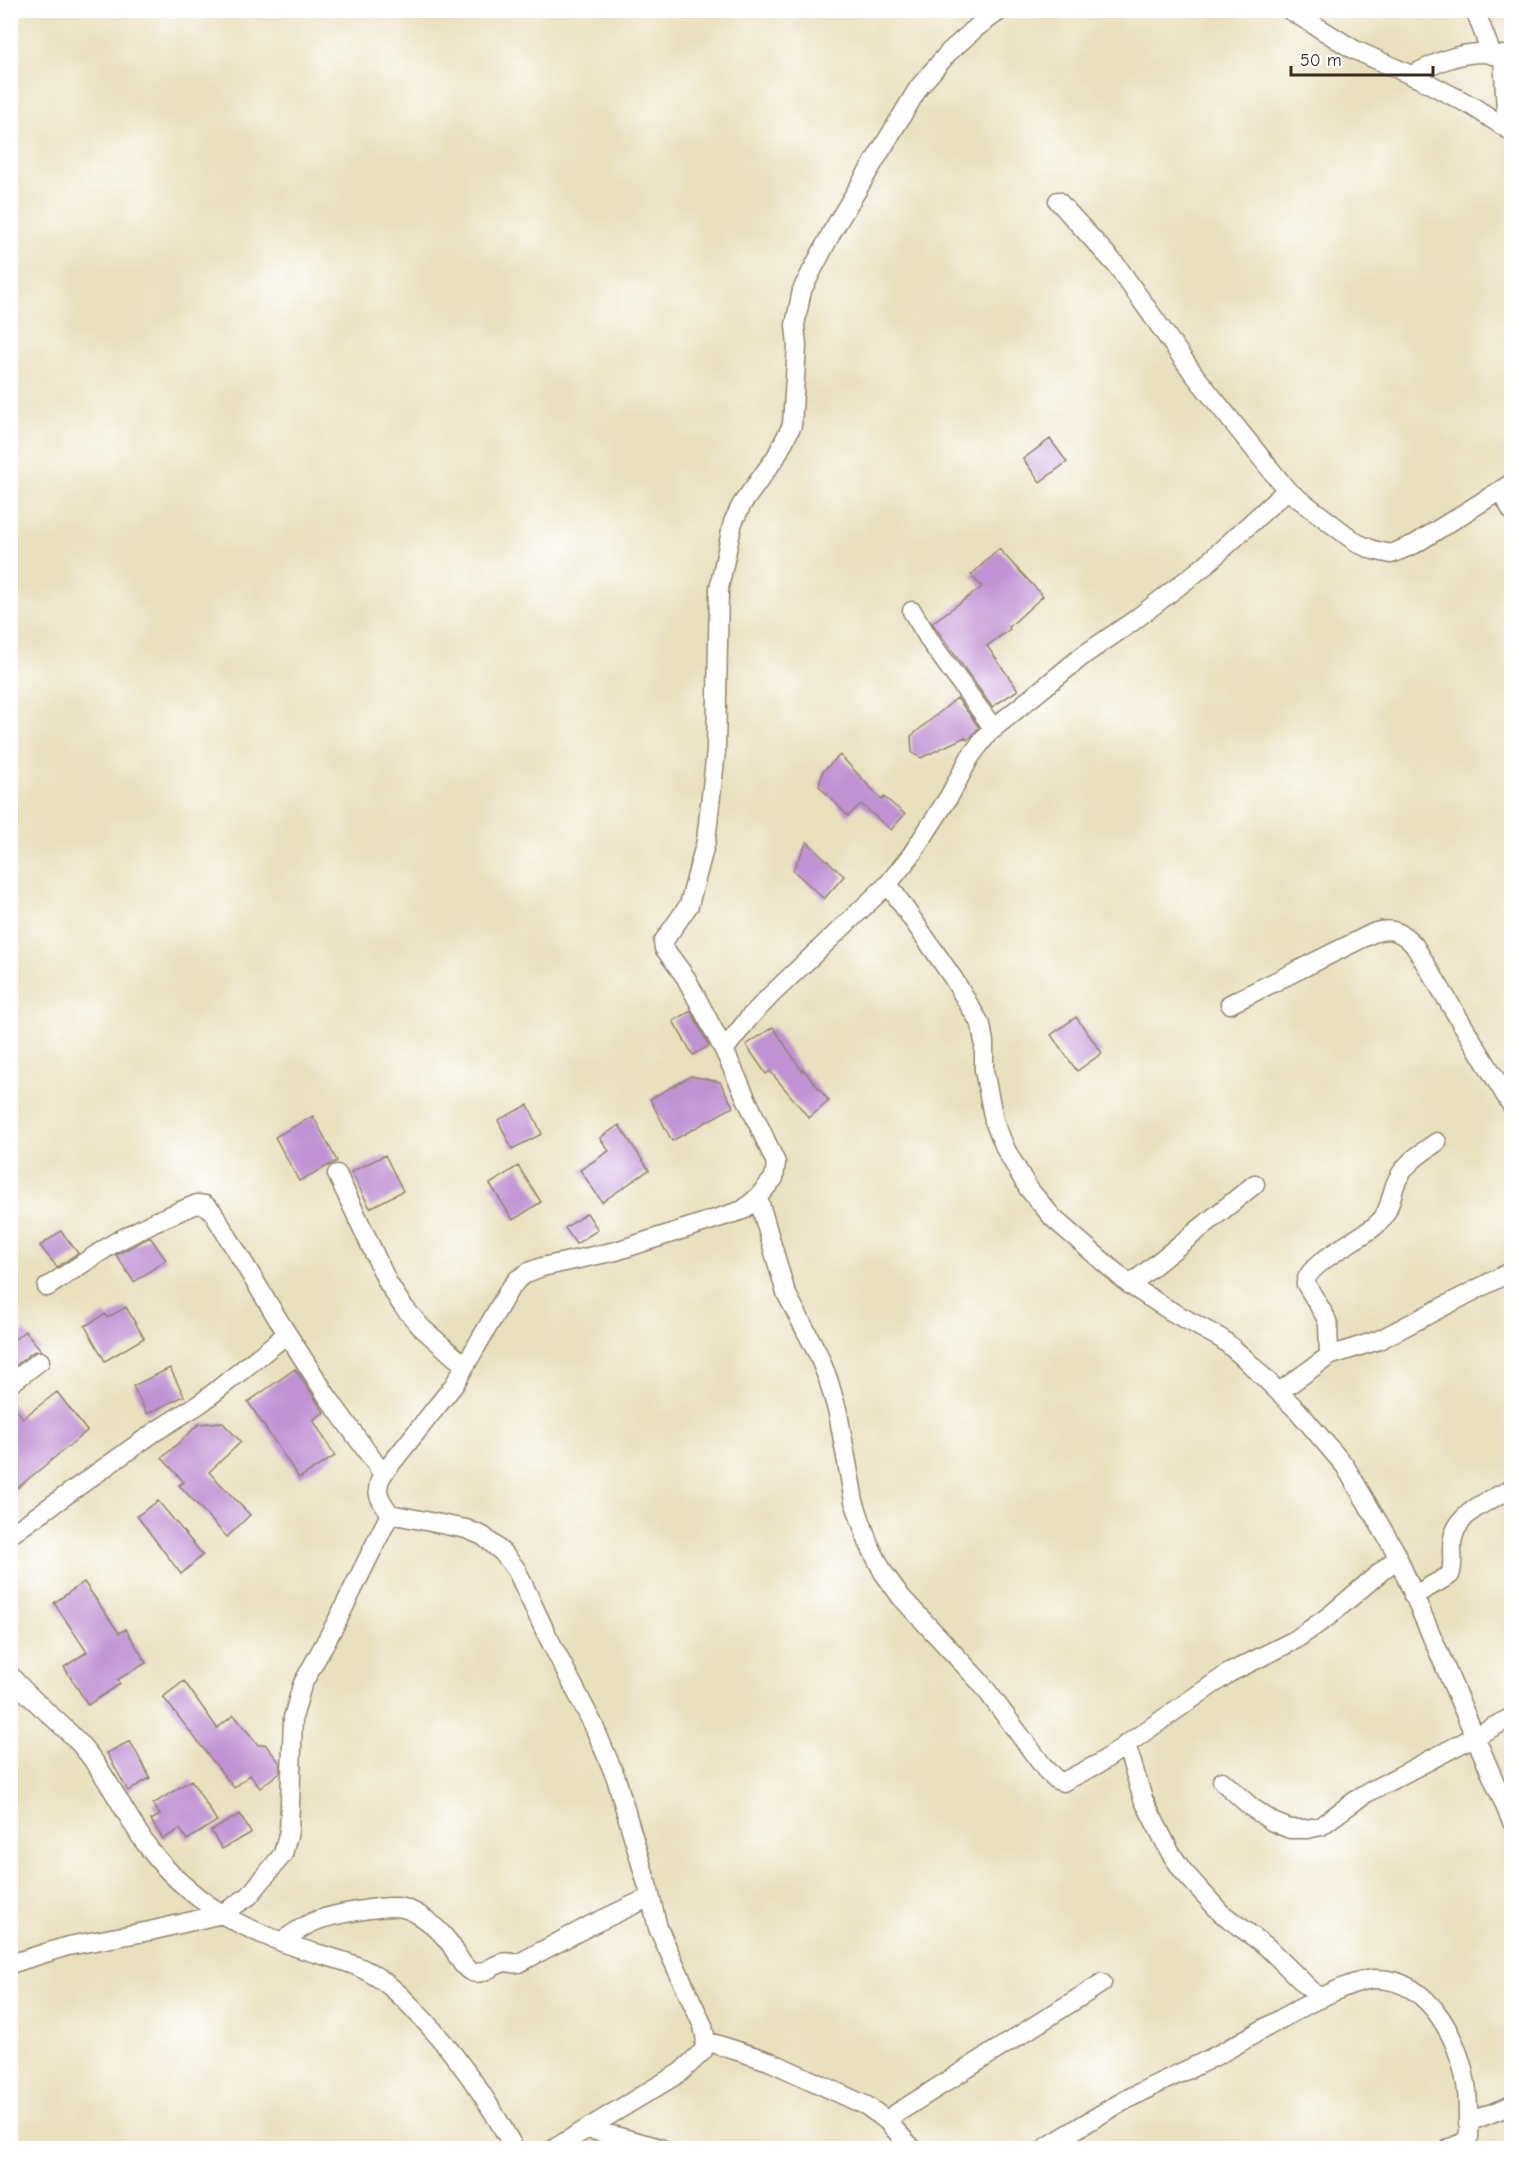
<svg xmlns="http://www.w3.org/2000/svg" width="1522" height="2159" viewBox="0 0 1522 2159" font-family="'Comic Neue',sans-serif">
  <rect width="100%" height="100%" fill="#fff"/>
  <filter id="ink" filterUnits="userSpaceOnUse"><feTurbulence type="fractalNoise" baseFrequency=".0167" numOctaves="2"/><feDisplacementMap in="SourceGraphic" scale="12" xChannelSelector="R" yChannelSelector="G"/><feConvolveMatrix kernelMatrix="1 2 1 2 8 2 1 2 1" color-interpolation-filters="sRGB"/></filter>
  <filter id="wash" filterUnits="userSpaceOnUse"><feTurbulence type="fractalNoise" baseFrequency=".008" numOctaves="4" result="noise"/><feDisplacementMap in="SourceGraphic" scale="24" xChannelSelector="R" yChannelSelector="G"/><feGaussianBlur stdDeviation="1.35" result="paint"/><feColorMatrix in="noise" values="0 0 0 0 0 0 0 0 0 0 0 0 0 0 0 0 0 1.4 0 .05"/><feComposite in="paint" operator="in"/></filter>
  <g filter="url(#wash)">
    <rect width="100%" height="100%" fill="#e9e0bd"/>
    <g id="blocks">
      <path fill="#c092d4" d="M1050 439 1067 462 1040 482 1023 459Z
        M999 549 1043 596 1009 627 1010 629 987 646 1018 690 992 707 932 623 982 587 971 575Z
        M957 698 979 727 971 737 967 740 965 737 921 758 912 753 911 736Z
        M840 755 882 800 884 797 905 814 891 830 861 804 848 816 819 786 823 771Z
        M807 842 844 876 824 899 793 870Z
        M691 1011 709 1046 693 1055 673 1021Z
        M1076 1017 1102 1053 1077 1071 1051 1035Z
        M773 1027 802 1071 803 1069 829 1101 809 1118 770 1071 766 1074 746 1045Z
        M691 1076 720 1082 733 1107 672 1141 650 1099Z
        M528 1105 542 1134 512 1149 498 1120Z
        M313 1116 337 1161 299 1181 275 1137Z
        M619 1125 649 1170 602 1202 580 1170 609 1151 600 1138Z
        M385 1155 403 1191 370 1208 351 1172Z
        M518 1166 541 1202 513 1220 490 1184Z
        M587 1213 598 1230 576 1244 565 1228Z
        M61 1231 78 1253 57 1267 40 1246Z
        M150 1237 166 1260 134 1282 116 1255Z
        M126 1307 144 1338 105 1361 85 1326 105 1314 107 1318Z
        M25 1331 41 1350 33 1352 15 1366 10 1360V1343Z
        M170 1368 184 1396 147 1414 133 1386Z
        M295 1369 324 1412 313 1420 335 1456 299 1478 248 1402Z
        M57 1392 87 1431 10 1494V1402L23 1418Z
        M222 1422 241 1442 209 1472 250 1515 227 1537 179 1485 184 1482 162 1458 199 1424Z
        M158 1501 203 1555 181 1574 137 1516Z
        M84 1582 119 1633 126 1629 146 1663 117 1680 120 1684 88 1705 64 1667 87 1652 54 1603Z
        M184 1681 217 1728 234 1715 258 1745 265 1744 280 1763V1772L260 1788 250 1775 234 1788 163 1697Z
        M130 1741 150 1778 128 1791 107 1753Z
        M191 1780 217 1821 187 1840 180 1829 163 1839 151 1820 160 1815 153 1804Z
        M240 1814 251 1833 222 1849 211 1831Z"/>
    </g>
  </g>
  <g filter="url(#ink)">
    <use href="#blocks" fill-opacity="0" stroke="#92856e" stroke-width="1.5"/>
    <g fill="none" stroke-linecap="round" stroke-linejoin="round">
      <defs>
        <path id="street" d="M1290 10 1353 49 1422 80 1472 106 1512 132
          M1475 10 1492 55
          M1503 56 1507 129
          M1412 75C1434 64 1454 54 1479 53 1490 53 1500 56 1512 55
          M1058 201 1117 266 1193 373 1287 490
          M1501 491 1512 511
          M912 611 932 644 994 729
          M888 884 953 978 981 1025 984 1042V1070L994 1121 1006 1150 1028 1188 1053 1218 1130 1285 1169 1310 1222 1339 1244 1358 1298 1411 1345 1466 1394 1549 1512 1822
          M1230 1004 1373 933C1391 927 1401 931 1414 945L1512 1106
          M724 1050 686 978 664 948 663 942 689 905 706 841 716 751 719 588 733 522 742 504 776 457 792 425 797 346 795 325 802 290 833 230 919 87 949 52 977 27 1001 10
          M337 1174 388 1283 402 1305 421 1327 465 1366
          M758 1197 786 1293 818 1354 828 1379 838 1413 854 1501 868 1542 883 1572 901 1597 981 1683 1046 1770 1057 1780 1063 1782 1100 1763 1229 1673 1295 1640 1329 1616 1397 1558
          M1130 1285 1255 1184
          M47 1287 114 1243 154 1222 197 1204 205 1205 212 1211 279 1321 327 1396 383 1474
          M1329 1356 1379 1340 1512 1271
          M10 1384 40 1361
          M1279 1392 1329 1356 1328 1324 1325 1316 1306 1284C1304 1265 1360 1239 1375 1226 1389 1215 1390 1200 1395 1185 1403 1164 1420 1154 1437 1142
          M10 1535 156 1431 201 1403 287 1334
          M1413 1596 1450 1575C1455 1563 1450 1551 1453 1538 1458 1513 1490 1499 1512 1489
          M10 1675C31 1701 59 1720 81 1745 106 1774 122 1808 143 1840 163 1869 192 1895 222 1914 241 1926 275 1940 296 1947 318 1955 340 1958 361 1968 385 1979 403 1997 420 2016 459 2057 487 2099 514 2148
          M1126 1744 1143 1799 1170 1852 1183 1871 1221 1913 1266 1946 1320 1999
          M1222 1781 1251 1807 1273 1822 1290 1829H1307L1321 1826 1363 1795 1512 1717
          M282 1941C292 1934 302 1927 313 1922 329 1915 387 1904 403 1908 419 1912 437 1927 447 1940 456 1949 460 1967 472 1972 481 1976 493 1965 502 1963 508 1960 512 1965 519 1963L591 1925 650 1897
          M10 1964 68 1946 150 1931 222 1914 249 1896 283 1854 289 1831 293 1718 302 1685 337 1621 390 1514
          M706 2041 769 2061 867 2106 886 2120 912 2148
          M886 2120 1102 1983
          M589 2129 660 2148
          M555 2148 681 2072 703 2051 706 2041 703 2026 658 1928 649 1891 616 1778 593 1724 546 1633 516 1569 503 1553 483 1536 466 1529 390 1514C380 1500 373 1491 383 1474L454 1385 509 1290 518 1279 529 1272 542 1267 616 1251 743 1210 758 1197 774 1178 776 1163 724 1050 749 1018 772 994 888 884 912 854 950 795 970 757 989 732 1085 654 1132 622 1202 568 1287 490 1357 543 1373 550 1391 554 1415 544 1512 483
          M1045 2148C1076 2130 1107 2109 1139 2093 1166 2079 1195 2067 1221 2053 1255 2035 1343 1978 1377 1979 1432 1980 1461 2044 1467 2091 1468 2101 1468 2112 1468 2123
          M1450 2148 1462 2143 1469 2137V2122L1512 2105"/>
      </defs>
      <use href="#street" stroke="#92856e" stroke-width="21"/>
      <use href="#street" stroke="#fff" stroke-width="18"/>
    </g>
  </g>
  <rect width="1522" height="2159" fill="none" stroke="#fff" stroke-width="36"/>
  <path d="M1291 66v9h142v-9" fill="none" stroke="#3b2a1e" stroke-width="3"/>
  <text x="1300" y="66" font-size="18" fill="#3b2a1e" stroke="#ffffff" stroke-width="4.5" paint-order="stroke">50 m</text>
</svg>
